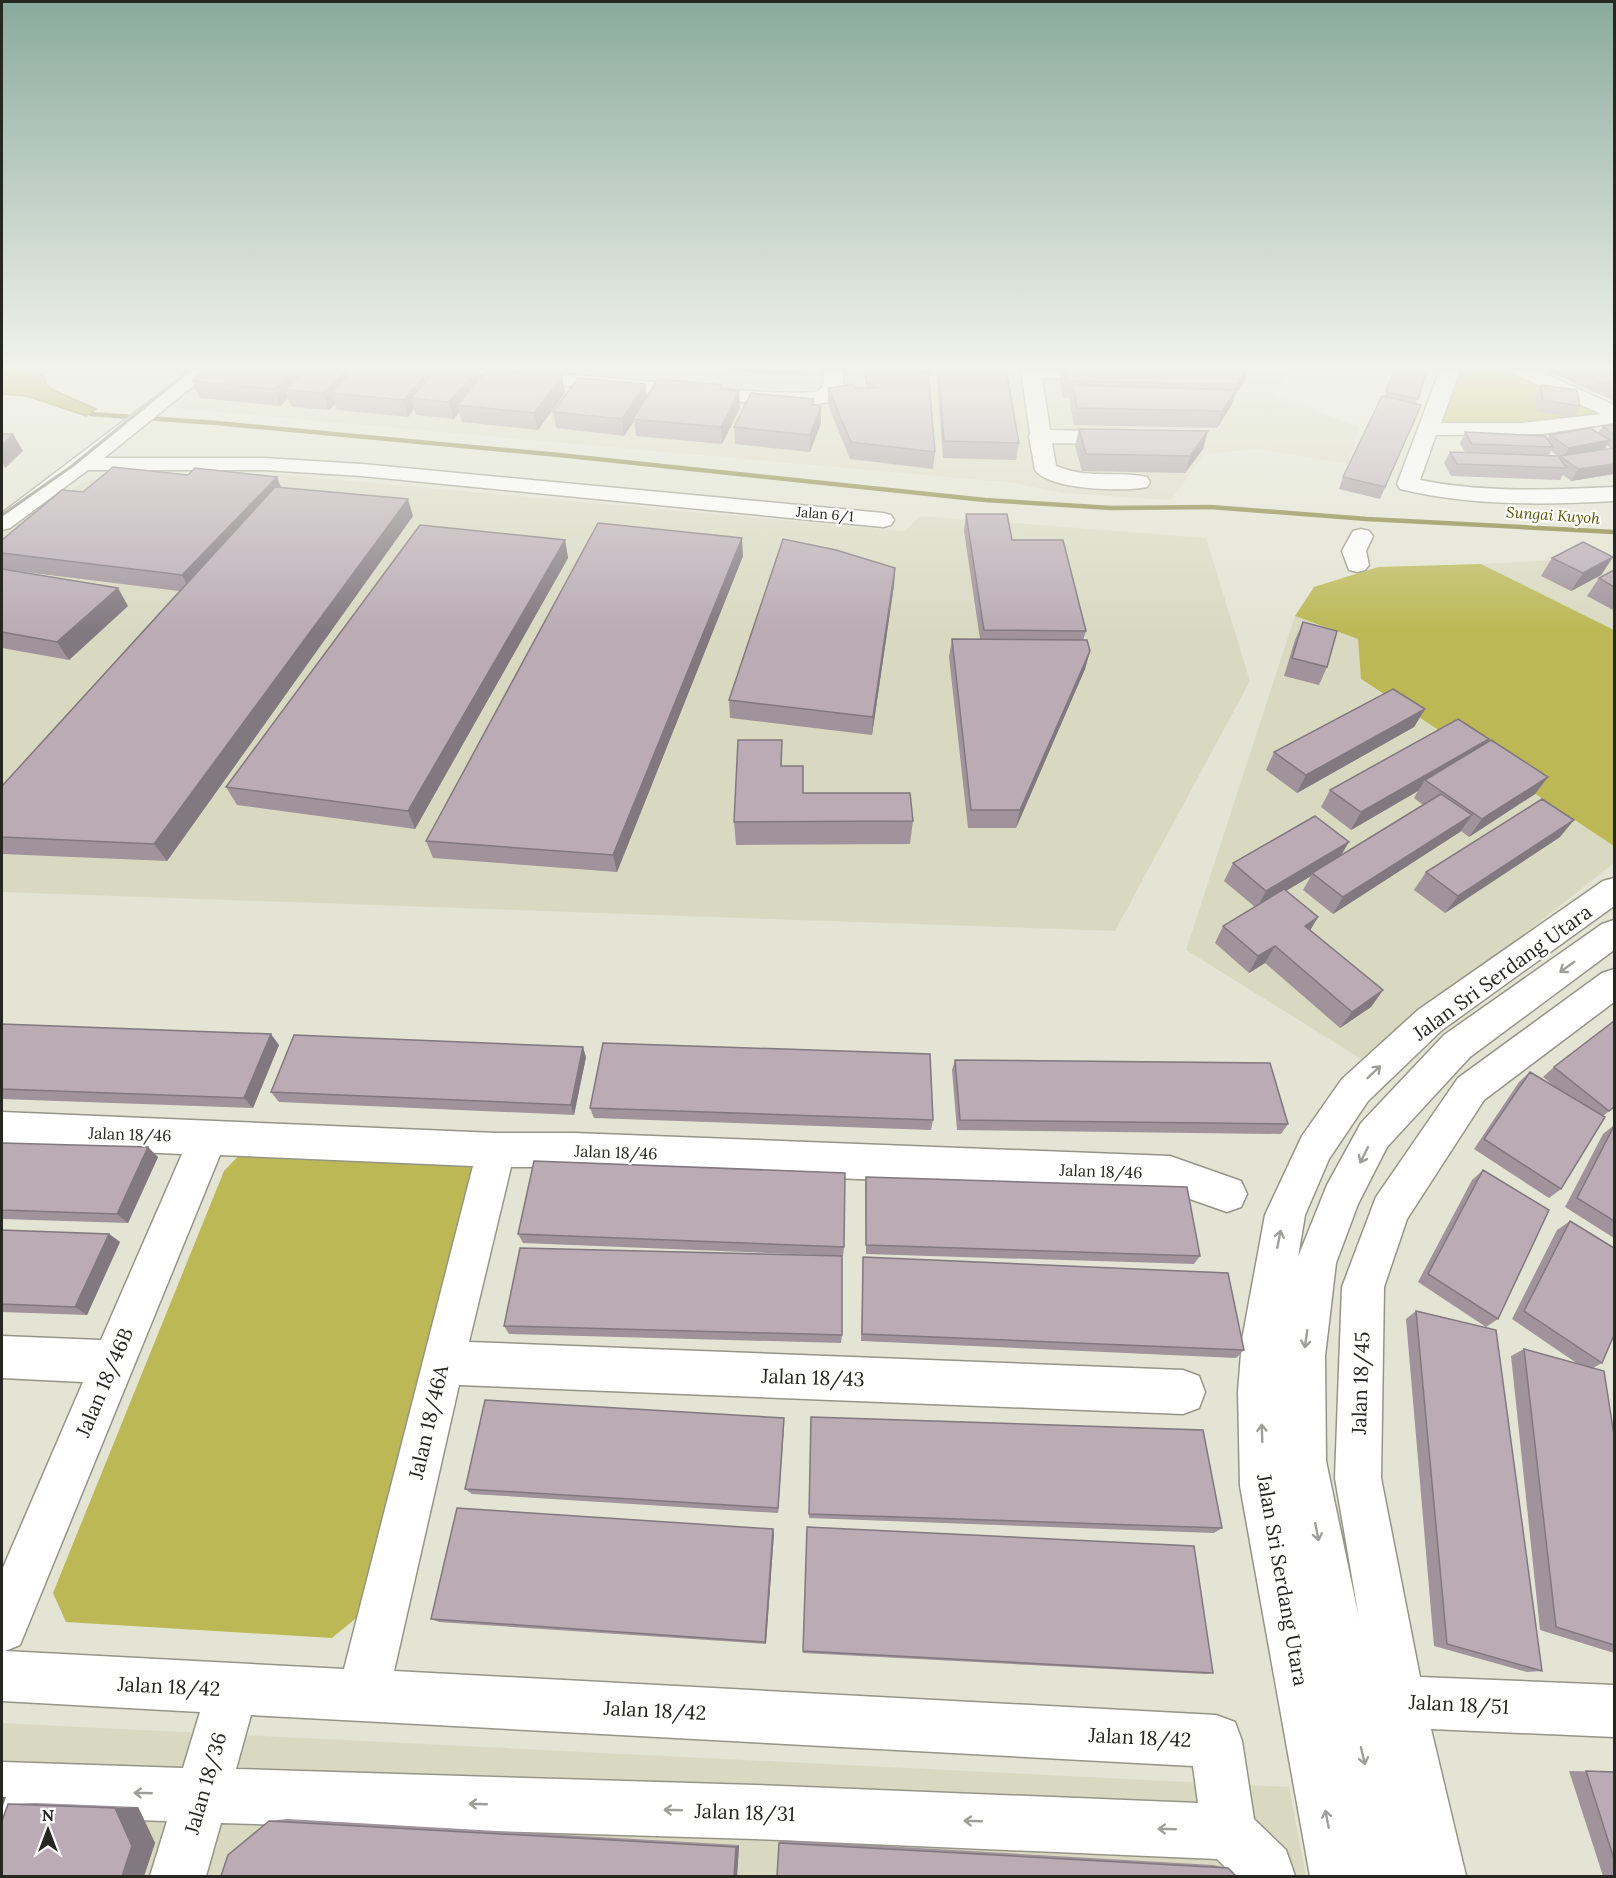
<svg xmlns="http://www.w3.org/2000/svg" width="1616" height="1878" viewBox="0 0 1616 1878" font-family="Lora,serif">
  <rect width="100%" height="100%" fill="#e3e4d3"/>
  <path fill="#d9d9c2" d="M213 370H1289L1276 396 1359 427 1348 464 1257 449 1205 454 1171 500 1062 493 1014 483 173 408Z
    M110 475H284L904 531 921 516 1206 538 1250 681 1115 931 2 892V534L82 483Z
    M1614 557V630L1481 564Z
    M1295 616 1358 639 1361 680 1614 846V863L1363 1060 1186 950Z
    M2 1723 1289 1787 1306 1876H2Z"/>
  <path fill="#bbb855" d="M1460 370H1512L1598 412C1560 424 1476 436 1440 420Z
    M1481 564 1614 630V846L1361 679 1358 639 1295 616 1314 587 1378 567Z
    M246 1148 464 1155 481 1170 372 1605 332 1638 66 1622 53 1593 224 1171Z"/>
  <path fill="#9e9a30" stroke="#7a782c" stroke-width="1.5" d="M2 370H49L43 374 46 384 51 389 96 409 86 416 27 396 2 394Z"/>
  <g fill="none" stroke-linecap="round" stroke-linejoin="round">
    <path stroke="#7a782c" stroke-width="4.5" d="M91 414 216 423 559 455 985 500 1111 508 1210 507 1367 519 1614 532"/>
    <defs>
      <path id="minor" d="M191 370H213L104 458H264L362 464 883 513 891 515 894 520 891 525 883 527 362 476 264 470H88L10 528 2 530V513Z
        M449 370C529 369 607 378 686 385 729 389 774 395 817 392L823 387 824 370H844L843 388 830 402 806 405 755 403 459 376 452 374Z
        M1021 370H1111L1114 373 1111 377 1104 379 1042 378 1050 430 1121 432 1128 434 1131 438 1128 442 1121 444 1052 443 1056 466C1090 480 1116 470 1147 477L1150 482 1147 487C1124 492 1049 490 1035 470L1029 436 1030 434Z
        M1440 370H1460L1441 423H1521L1601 414 1514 374 1511 370H1537L1614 405V423L1543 434 1436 435 1420 480C1484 493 1550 490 1614 487V501C1543 505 1470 506 1400 489L1397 484Z
        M1361 529 1369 531 1373 536 1366 551 1369 565 1365 570 1357 572 1349 570 1342 551 1353 531Z
        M1614 878V906L1442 1030 1368 1101 1329 1159 1305 1215 1298 1257 1327 1185 1361 1123 1444 1035 1602 924 1614 920V950L1470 1057 1387 1147 1358 1204 1336 1263 1325 1356 1326 1461 1359 1618 1335 1478 1342 1287 1376 1197 1458 1078 1602 973 1614 969V1002L1484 1100 1407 1219 1384 1287 1381 1478 1420 1677 1614 1685V1737L1431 1729 1466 1876H1310L1240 1486 1238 1392 1242 1340 1265 1215 1302 1136 1342 1079 1418 1010 1603 881Z
        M2 1112 496 1133H574L1170 1156 1241 1181 1247 1194 1241 1207 1227 1212 1170 1192 574 1167H511L469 1342 1183 1370 1199 1376 1205 1392 1199 1408 1183 1414 459 1385 394 1671 1216 1715 1235 1722 1242 1741 1254 1819 1286 1850 1295 1876H1234L1217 1859 755 1839 221 1823 206 1876H150L167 1821 2 1816V1762L183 1768 200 1712 2 1701V1570L83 1382 2 1378V1336L101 1340 182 1154 2 1146ZM220 1155 473 1166 344 1669 5 1651 20 1645ZM251 1715 1193 1766 1198 1803 755 1785 236 1769Z"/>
    </defs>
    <use href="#minor" stroke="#959587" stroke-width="3"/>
    <use href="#minor" fill="#fff" fill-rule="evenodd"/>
    <path stroke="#87887c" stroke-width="3" d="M2 515 72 466 190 370"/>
  </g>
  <path fill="#a0939c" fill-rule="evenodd" d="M205 370H480L482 377 562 376 565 393 538 430 462 422 459 412 454 419 416 415 414 409 408 417 337 410 335 404 329 410 292 407 288 398 280 406 200 398 192 381Z
    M717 370H809L808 376Z
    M863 370H925L935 452 933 469 850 459 828 405V388H865V378H864Z
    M936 370H1006L1019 443 1016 460 943 458Z
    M1060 370H1248L1245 381 1235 395 1231 406 1217 428 1074 425 1070 402 1071 398H1063L1059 376Z
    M1394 370 1418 399 1415 404 1421 405 1380 499 1339 489 1343 477 1384 397Z
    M1545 370H1614V401Z
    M645 384 646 398 722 385 723 389 739 391 740 408 722 444 636 436 634 421 624 436 556 428 553 412Z
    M1541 385 1580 406 1574 417 1537 412 1535 396Z
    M821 406V423L810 452 735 444 734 427Z
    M1614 425V474L1571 481 1563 475 1560 480 1451 476 1444 463 1450 452H1465L1460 444 1465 432 1547 439 1550 435 1598 433 1603 426ZM1607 445 1611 449 1603 450ZM1551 451 1558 456H1548Z
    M1079 429 1203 449 1185 473 1082 471 1075 446Z
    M281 487 413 516 167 861 2 854V786L179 591 17 571 128 606 69 660 2 648V540L83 492Z
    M966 514 1012 540 1086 631 1083 640 1090 651 1085 669 1016 828H968L949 657 952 639H980L964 531Z
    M565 540 568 558 415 829 237 805 226 787Z
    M743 556 617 872 433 858 426 841Z
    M1613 557 1601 575 1571 591 1541 576 1552 558Z
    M895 568 894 585 872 735 730 718 729 700Z
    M1614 570V610H1613L1587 596 1599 578Z
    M1303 622 1327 667 1319 685 1284 676 1295 640Z
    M1425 709 1414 727 1297 793 1266 770 1274 752Z
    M1487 743 1548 777 1535 794 1469 837 1461 831 1333 914 1303 890 1311 876 1286 891 1318 917 1310 930 1383 990 1371 1007 1340 1028 1265 963 1249 973 1215 943 1223 926 1255 907 1224 881 1233 863 1341 855 1423 805 1414 798 1418 791 1351 830 1321 807 1330 790Z
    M782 766 803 793 913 821 910 844 736 845 734 822Z
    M1560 837 1445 913 1414 890 1426 872Z
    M2 1024 279 1045 253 1108 2 1099Z
    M586 1057 574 1115 279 1102 271 1092Z
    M955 1060 1288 1124 1281 1134 957 1130 952 1070Z
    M1554 1067 1614 1107 1603 1116 1561 1189 1549 1198 1474 1149 1519 1082 1530 1072 1554 1086 1543 1077Z
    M590 1108 933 1120 931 1130 594 1118Z
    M1614 1125V1238L1565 1207 1603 1134Z
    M2 1143 158 1157 128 1223 2 1219Z
    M1483 1170 1498 1319 1486 1327 1418 1282 1472 1180Z
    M866 1177 1200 1256 1194 1264 866 1254 865 1186Z
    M1570 1221 1602 1363 1593 1368 1614 1435V1653L1540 1630 1511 1356 1524 1349 1578 1364 1512 1319 1557 1230Z
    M2 1230 109 1234 120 1242 87 1315 2 1312Z
    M518 1234 844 1247 843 1256 523 1243Z
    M863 1257 1244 1350 1236 1358 861 1341Z
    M1416 1311 1542 1671 1527 1672 1434 1646 1406 1319Z
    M504 1326 842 1335 841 1343 509 1334Z
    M811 1417 1222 1528 1214 1533 809 1518Z
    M784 1418V1424L778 1513 472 1494 465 1489Z
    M807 1527 1213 1673 1205 1674 803 1653Z
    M774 1533 766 1644 439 1622 431 1619Z
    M1569 1771 1614 1772V1876H1603Z
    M35 1803 138 1807 155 1843 144 1876H2L8 1804Z
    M287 1819 739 1845 737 1876 269 1821Z
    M780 1840 1213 1865 1228 1868 779 1843Z"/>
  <path fill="#82787f" d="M294 370H318L285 390 288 398 280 406 274 389Z
    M346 370H362L331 393 335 404 329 410 323 393Z
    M430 370H437L411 398 414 409 408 417 403 400Z
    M477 370H480L483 383 457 405 459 412 454 419 449 402Z
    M1246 370H1248L1245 381 1235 395 1231 406 1217 428 1222 411 1232 395 1236 384Z
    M562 376 565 393 538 430 534 413Z
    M645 384 647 401 633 419 634 421 624 436 622 419Z
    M739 391 740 408 722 444 721 427Z
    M821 406V423L810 452V435Z
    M1208 431 1203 449 1185 473 1190 456Z
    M13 434 23 451 5 468 2 462V445Z
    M1610 440 1603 452 1562 459 1569 448Z
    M1614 464V474L1571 481 1578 469Z
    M277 477 284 495 191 593 182 575Z
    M408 499 413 516 167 861 154 844Z
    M742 538 743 556 617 872 613 855Z
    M565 540 568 558 415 829 408 811Z
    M1613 557 1601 575 1571 591 1583 573Z
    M895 568 894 585 872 735 873 717Z
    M118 588 128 606 69 660 57 642Z
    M1090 651 1085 669 1016 828 1020 810Z
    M1425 709 1414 727 1297 793 1306 775Z
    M1489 739 1478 757 1425 780 1418 791 1351 830 1361 812Z
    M1548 777 1535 794 1469 837 1482 819Z
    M1472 815 1460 832 1333 914 1343 897Z
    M1574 820 1560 837 1445 913 1458 896Z
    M1349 842 1339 859 1312 873 1311 876 1257 908 1266 891Z
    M1318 917 1308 934 1305 926Z
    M1275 946 1265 963 1249 973 1258 956Z
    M1383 990 1371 1007 1340 1028 1352 1012Z
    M271 1034 279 1045 253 1108 244 1098Z
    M583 1047 586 1057 574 1115 571 1105Z
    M148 1147 158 1157 128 1223 117 1214Z
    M109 1234 120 1242 87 1315 75 1307Z
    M784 1418V1424L778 1513V1508Z
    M773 1529 774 1533 766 1644 765 1642Z
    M2 1797H6L2 1809Z
    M138 1807 155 1843 144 1876H122L115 1808Z
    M739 1845 737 1876H734L736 1847Z"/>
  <path fill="#baabb5" stroke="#82787f" stroke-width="1.5" d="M205 370H294L274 389 192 381Z
    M306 370H346L323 393 285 390Z
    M354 370H430L403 400 331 393Z
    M437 370H477L449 402 411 398Z
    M488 370H495L562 376 534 413 457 405Z
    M866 370 928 371 935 452 851 442 828 388 854 384 855 388H880L866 382Z
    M939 370H1006L1019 443 944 441Z
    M1064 370H1246L1236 384 1066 381Z
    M1394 370H1427L1418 399 1386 392Z
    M1576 370H1610L1614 372V387Z
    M578 378 645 384 622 419 553 412Z
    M658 379 722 385 720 389 739 391 721 427 633 419Z
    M1073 385 1236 390 1222 411 1077 408Z
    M1541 385 1577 390 1580 406 1543 400Z
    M751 393 814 399 812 405 821 406 810 435 734 427Z
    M1382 396 1421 405 1385 487 1343 477Z
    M1614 425V435L1603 426Z
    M1590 428 1610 440 1569 448 1550 435Z
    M1079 429 1208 431 1190 456 1086 454Z
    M1465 432 1545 436 1553 447 1472 444Z
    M2 434H13L2 445Z
    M1614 448V464L1578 469 1560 456Z
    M1450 452 1558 456 1567 468 1457 464Z
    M113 467 188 475 195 468 277 477 182 575 2 553V540L62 490 83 492Z
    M275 487 408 499 154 844 2 837V786Z
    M966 514H1007L1012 540H1063L1086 631 984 630Z
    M598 523 742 538 613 855 426 841Z
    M420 525 565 540 408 811 226 787Z
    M783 539 836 550 895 568 873 717 729 700Z
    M1583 542 1613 557 1583 573 1552 558Z
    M2 569 118 588 57 642 2 632Z
    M1614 570V587L1599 578Z
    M1303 622 1337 631 1327 667 1292 658Z
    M952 639 1087 640 1090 651 1020 810H971Z
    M1393 689 1425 709 1306 775 1274 752Z
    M1458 719 1489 739 1361 812 1330 790Z
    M738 740H782L781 766H803V793H910L913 821 734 822Z
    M1491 740 1548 777 1482 819 1425 780Z
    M1441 794 1472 815 1343 897 1312 873Z
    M1542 799 1574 820 1458 896 1426 872Z
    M1315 816 1349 842 1266 891 1233 863Z
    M1284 889 1318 917 1305 926 1383 990 1352 1012 1275 946 1258 956 1223 926Z
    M1614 1021V1107L1609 1111 1554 1067Z
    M2 1024 271 1034 244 1098 2 1089Z
    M294 1035 583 1047 571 1105 271 1092Z
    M603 1043 930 1054 933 1120 590 1108Z
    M955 1060 1270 1063 1288 1124 960 1120Z
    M1530 1072 1605 1117 1561 1189 1484 1139Z
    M1614 1126V1221L1577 1198Z
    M2 1143 148 1147 117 1214 2 1210Z
    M534 1161 845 1173 844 1247 518 1234Z
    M1483 1170 1549 1210 1498 1319 1428 1274Z
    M866 1177 1187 1187 1200 1256 866 1245Z
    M1570 1221 1614 1248V1335L1602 1363 1524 1311Z
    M2 1230 109 1234 75 1307 2 1304Z
    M520 1248 842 1256V1335L504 1326Z
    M863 1257 1228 1273 1244 1350 862 1334Z
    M1416 1311 1496 1330 1542 1671 1447 1644Z
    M1524 1349 1604 1371 1614 1435V1645L1556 1627Z
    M485 1400 784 1418 778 1508 465 1489Z
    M811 1417 1203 1430 1222 1528 809 1514Z
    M457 1508 773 1529 765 1642 431 1619Z
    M807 1527 1194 1546 1213 1673 803 1651Z
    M1586 1771 1614 1772V1859Z
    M8 1804 115 1808 132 1846 122 1876H2V1821Z
    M269 1821 736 1847 734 1876H221L228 1855Z
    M779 1843 1228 1868 1236 1876H777Z"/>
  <defs><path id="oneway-shaft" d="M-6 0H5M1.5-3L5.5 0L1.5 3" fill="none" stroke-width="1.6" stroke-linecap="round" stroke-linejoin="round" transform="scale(1.5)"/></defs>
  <g stroke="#9e9e9b">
    <use href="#oneway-shaft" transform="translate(1567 967) rotate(144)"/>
    <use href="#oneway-shaft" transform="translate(1374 1072) rotate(-43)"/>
    <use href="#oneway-shaft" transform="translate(1364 1155) rotate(117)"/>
    <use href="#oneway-shaft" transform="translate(1279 1239) rotate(-79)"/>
    <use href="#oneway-shaft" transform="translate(1306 1339) rotate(98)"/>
    <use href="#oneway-shaft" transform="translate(1262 1433) rotate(-92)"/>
    <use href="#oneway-shaft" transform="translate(1317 1532) rotate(79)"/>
    <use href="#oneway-shaft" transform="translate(1363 1756) rotate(77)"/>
    <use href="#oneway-shaft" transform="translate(143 1793) rotate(-178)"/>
    <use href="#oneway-shaft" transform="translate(478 1804) rotate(-178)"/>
    <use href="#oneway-shaft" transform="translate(673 1810) rotate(-178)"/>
    <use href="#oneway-shaft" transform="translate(1327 1819) rotate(-101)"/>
    <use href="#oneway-shaft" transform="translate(973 1821) rotate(-178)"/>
    <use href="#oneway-shaft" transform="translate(1167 1829) rotate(-178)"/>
  </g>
  <linearGradient id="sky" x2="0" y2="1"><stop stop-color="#8aaa9e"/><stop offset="0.58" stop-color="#f2f3eb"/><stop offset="1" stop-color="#f2f3eb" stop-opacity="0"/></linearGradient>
  <rect width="1616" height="633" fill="url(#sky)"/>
  <g text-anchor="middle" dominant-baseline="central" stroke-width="4.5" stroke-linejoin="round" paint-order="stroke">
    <g font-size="14" fill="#272721" stroke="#fff">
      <text transform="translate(825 514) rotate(5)">Jalan 6/1</text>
    </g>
    <g font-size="15" font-style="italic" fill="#585503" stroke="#fff">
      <text transform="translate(1553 515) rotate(4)">Sungai Kuyoh</text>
    </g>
    <g font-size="16" fill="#272721" stroke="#fff">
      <text transform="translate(130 1134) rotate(2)">Jalan 18/46</text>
      <text transform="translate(616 1152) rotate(2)">Jalan 18/46</text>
      <text transform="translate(1101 1171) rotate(2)">Jalan 18/46</text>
    </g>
    <g font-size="20" fill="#272721" stroke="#fff">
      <text transform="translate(1502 972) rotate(-36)">Jalan Sri Serdang Utara</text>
      <text transform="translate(813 1377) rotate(2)">Jalan 18/43</text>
      <text transform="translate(104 1382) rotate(-67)">Jalan 18/46B</text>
      <text transform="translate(1360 1383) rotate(-88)">Jalan 18/45</text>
      <text transform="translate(428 1422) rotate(-77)">Jalan 18/46A</text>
      <text transform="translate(1283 1580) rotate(80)">Jalan Sri Serdang Utara</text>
      <text transform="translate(169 1686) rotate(3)">Jalan 18/42</text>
      <text transform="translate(1459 1704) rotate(3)">Jalan 18/51</text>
      <text transform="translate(655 1710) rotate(3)">Jalan 18/42</text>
      <text transform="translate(1140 1737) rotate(3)">Jalan 18/42</text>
      <text transform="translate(205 1783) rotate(-74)">Jalan 18/36</text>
      <text transform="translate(745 1812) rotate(2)">Jalan 18/31</text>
    </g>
  </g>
  <rect width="1616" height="1878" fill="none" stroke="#272721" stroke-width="6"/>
  <g transform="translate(48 1830)" stroke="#ffffff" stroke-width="4.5" paint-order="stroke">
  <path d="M0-4.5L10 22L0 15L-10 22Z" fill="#272721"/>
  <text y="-9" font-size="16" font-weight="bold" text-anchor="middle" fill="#272721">N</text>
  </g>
</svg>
